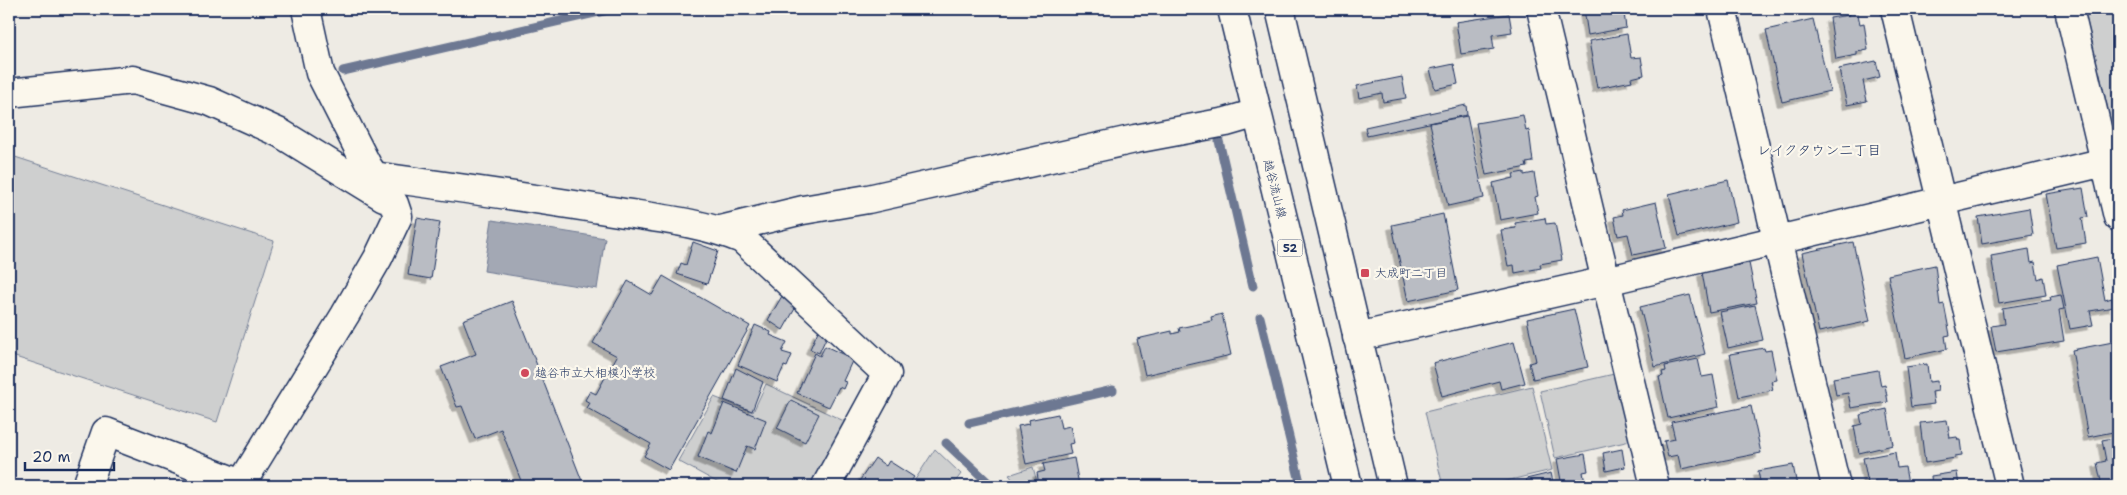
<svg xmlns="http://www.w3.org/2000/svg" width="2127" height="495" viewBox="0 0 2127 495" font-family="'Shantell Sans','Klee One',sans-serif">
  <defs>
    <filter id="shadow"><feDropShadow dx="-4.5" dy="4.5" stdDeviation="0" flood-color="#0004"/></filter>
  </defs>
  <rect width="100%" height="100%" fill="#eeebe4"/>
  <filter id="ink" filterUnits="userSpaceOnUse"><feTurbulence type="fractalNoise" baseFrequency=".02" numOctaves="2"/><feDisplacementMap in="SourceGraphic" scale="10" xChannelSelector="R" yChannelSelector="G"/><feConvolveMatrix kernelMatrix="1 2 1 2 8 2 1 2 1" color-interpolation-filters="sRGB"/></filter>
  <g filter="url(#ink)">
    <path fill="#cecfcf" stroke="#747f96" d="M2084 9H2118V151Z
      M9 155 274 241 217 422 9 355Z
      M1614 374 1630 441 1555 458 1540 391Z
      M766 384 846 422 810 486H724L678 461 714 397 753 412Z
      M1532 386 1552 470 1485 486H1443L1425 412Z
      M935 449 961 474 952 486H911Z
      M1033 467 1038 486H1018L1009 475Z"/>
    <path fill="#a3a8b4" stroke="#6d7892" d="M492 220 605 238 597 289 484 271Z"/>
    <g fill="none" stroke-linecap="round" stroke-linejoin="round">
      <path stroke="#6d7892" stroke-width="9" d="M343 71 612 9
        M1219 141 1253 286
        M1260 317 1301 486
        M969 423 1113 390
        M946 443 992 486"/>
    </g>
    <path fill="#b9bcc3" stroke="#1b2f5e" filter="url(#shadow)" d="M1584 9H1616L1617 14 1624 13 1626 28 1588 35Z
      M1857 10 1860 24 1864 23 1868 50 1857 52V55L1836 59 1830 18 1849 15 1848 12Z
      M1509 14 1512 32 1492 35 1494 49 1461 54 1456 22Z
      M1813 19 1830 91 1782 102 1766 30Z
      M1627 34 1631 58 1641 57 1644 75 1631 78 1632 81 1597 88 1589 41Z
      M1876 61 1880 77 1863 81 1867 101 1847 105 1839 69Z
      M1454 64 1458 84 1435 89 1430 69Z
      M1402 77 1406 98 1383 102 1382 93 1359 98 1357 86Z
      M1466 105 1467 115 1367 136 1365 127Z
      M1523 115 1526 131 1529 130 1533 162 1526 163 1527 167 1486 175 1476 123Z
      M1467 116 1484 198 1448 206 1430 123Z
      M1524 172V175L1534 173 1538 196 1535 197 1538 213 1500 220 1493 183 1514 178 1513 174Z
      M1728 180 1737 222 1679 236 1669 194Z
      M2083 188 2088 217 2082 218 2086 243 2056 248 2046 194Z
      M1656 202 1666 248 1633 255 1628 234 1618 236 1614 217 1623 215 1622 210Z
      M2029 208 2033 235 1982 244 1978 217Z
      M1443 214 1458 290 1408 301 1392 225Z
      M417 218 440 222 431 279 408 275Z
      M1545 218 1546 224 1555 223 1562 260 1540 264 1541 268 1515 273 1514 265 1508 266 1501 230 1516 228 1515 223Z
      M693 242 718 251 707 284 677 274 681 263 686 265Z
      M1853 242 1870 321 1819 332 1802 253Z
      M2029 249 2031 263 2035 262 2038 279 2043 277 2046 295 1999 303 1991 256Z
      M2097 257 2105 300 2112 298 2114 307 2090 311 2093 325 2070 329 2057 265Z
      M1749 263 1757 303 1709 312 1702 272Z
      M1935 265 1940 305 1944 304 1950 335 1945 336 1947 349 1905 358 1888 275Z
      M663 276 750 326 669 470 644 456 651 444 587 408 590 403 585 400 590 391 596 394 617 356 593 343 628 281 652 295Z
      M1690 295 1705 354 1655 367 1640 307Z
      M2061 295 2064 309 2059 310 2064 341 1996 352 1991 326 2004 324 2002 308 2051 300 2050 297Z
      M782 296 797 305 783 330 768 320Z
      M512 301 584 486H523L501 429 475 439 462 406 457 407 441 367 476 354 463 320Z
      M1755 305 1763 340 1728 348 1720 312Z
      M1574 309 1588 367 1533 379 1529 363 1536 361 1527 319Z
      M1222 314 1231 355 1145 375 1137 339 1172 331V334L1180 332 1179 328 1212 321 1211 317Z
      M755 325 771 332 770 335 787 342 782 352 792 355 787 367 784 366 777 382 738 365Z
      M818 331 827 336 819 353 810 349Z
      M2118 341V431L2088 437 2072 350Z
      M1514 342 1525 383 1501 389 1499 381 1442 396 1433 363Z
      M825 346 853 359 843 381 846 382 843 389 839 387 829 407 797 393 815 353 820 356Z
      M1764 348 1765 351 1771 350 1777 380 1771 381 1773 390 1739 397 1730 354Z
      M1698 359 1702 377 1713 375 1719 407 1668 418 1659 377 1663 376 1662 372 1666 371 1665 366Z
      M1927 364 1929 382 1937 381 1938 391 1932 392 1934 404 1911 407 1906 367Z
      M736 368 763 382 752 411 724 400Z
      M1878 370 1881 386 1885 385 1888 402 1851 408 1848 393 1836 395 1833 378Z
      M791 400 819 414 805 442 777 428Z
      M724 403 766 420 755 449 747 446 736 473 698 457 708 431 712 433Z
      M1751 406 1761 453 1681 469 1678 455 1668 457 1664 441 1675 439 1671 422Z
      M1887 409 1893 445 1859 453 1854 426 1862 424 1860 415Z
      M1058 414 1061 428 1070 426 1074 443 1069 444 1071 454 1026 464 1018 426 1029 424 1028 420Z
      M1947 420 1950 438 1957 437 1958 440H1960L1962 455 1955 456V458L1925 463 1920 423Z
      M2118 437V486H2102L2097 463 2106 461 2102 440Z
      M1622 449 1625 467 1606 471 1603 453Z
      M1895 452 1897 468 1905 467 1908 484 1878 486 1877 482 1868 483 1863 458Z
      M1585 454 1588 471 1583 472 1585 483 1599 481 1600 486H1562L1557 459Z
      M875 458 886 466 889 461 914 477 908 486H856Z
      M1074 458 1079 485 1088 483 1089 486H1041L1039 484 1037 473 1045 471 1043 464Z
      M1793 465 1797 486H1761L1758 471Z
      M1957 472 1959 486H1932L1931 476Z
      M1551 473 1554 486H1528L1526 479Z"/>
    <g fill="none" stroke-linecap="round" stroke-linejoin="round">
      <defs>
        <path id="minor" d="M1541 9 1655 486
          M1722 9 1836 486
          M1895 9 2010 486
          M2069 9 2118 217
          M9 93 133 80 209 101 280 133 384 197
          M374 176C453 187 533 198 612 211 655 218 701 222 742 239L887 374 826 486
          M720 230 803 210 868 199 1135 139 1226 122 1257 113
          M1357 337 1606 281 2105 162
          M87 486 106 432 241 484
          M240 486 345 315 378 258 398 216 394 204 368 167 320 73 306 9"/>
        <path id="major" d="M1232 9 1348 486
          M1280 9 1393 486"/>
      </defs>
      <use href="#minor" stroke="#1b2f5e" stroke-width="31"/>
      <use href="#major" stroke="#1b2f5e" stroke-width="31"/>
      <use href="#minor" stroke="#fbf7ec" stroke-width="28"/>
      <use href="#major" stroke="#fbf7ec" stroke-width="28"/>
    </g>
  </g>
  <g fill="#d1495b" stroke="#fbf7ec" stroke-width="2">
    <rect x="1360" y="268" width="10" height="10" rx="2.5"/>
    <circle cx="525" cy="373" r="5"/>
  </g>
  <g text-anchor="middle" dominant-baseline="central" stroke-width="4.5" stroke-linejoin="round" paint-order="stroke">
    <rect fill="#fbf7ec" stroke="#5e6b89" stroke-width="1" x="1277.5" y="239.5" width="25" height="17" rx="4"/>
    <g font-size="11" font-weight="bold" fill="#1b2f5e">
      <text x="1290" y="248">52</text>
    </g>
    <g font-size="12" fill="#1b2f5e" stroke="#fbf7ec">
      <text transform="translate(1275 189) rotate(76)">越谷流山線</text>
    </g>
    <g font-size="12" fill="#1b2f5e" stroke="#fbf7ec" text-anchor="start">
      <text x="1375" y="273">大成町二丁目</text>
      <text x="535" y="373">越谷市立大相模小学校</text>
    </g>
    <g font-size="14" fill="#1b2f5e" stroke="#fbf7ec">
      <text x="1819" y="150">レイクタウン二丁目</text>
    </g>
  </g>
  <rect width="2127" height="495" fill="none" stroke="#fbf7ec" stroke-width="30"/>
  <rect x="15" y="15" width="2097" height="465" fill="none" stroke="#1b2f5e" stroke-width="2" filter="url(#ink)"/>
  <path d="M25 462v8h89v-8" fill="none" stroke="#1b2f5e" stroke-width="2.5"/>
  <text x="32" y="462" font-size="15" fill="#1b2f5e" stroke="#fbf7ec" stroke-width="4" paint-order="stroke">20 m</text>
</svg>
